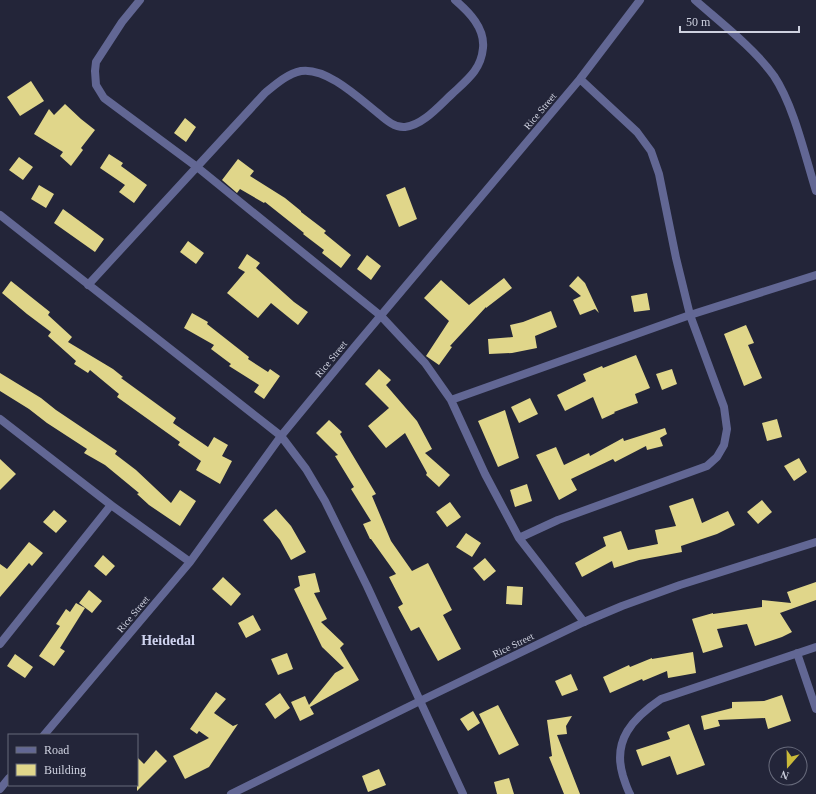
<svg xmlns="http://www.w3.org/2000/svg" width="816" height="794" viewBox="0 0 816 794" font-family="Georgia,serif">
  <rect width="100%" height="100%" fill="#232539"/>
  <path fill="#e0d68a" d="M31 81 44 101 20 116 7 97Z
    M65 104 81 119 95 130 81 148 83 150 71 166 60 156 63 152 34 134 49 109 54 115Z
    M185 118 196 127 186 142 174 133Z
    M109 154 123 163 121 166 147 185 134 203 119 192 125 185 100 168Z
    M19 157 33 167 23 180 9 170Z
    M238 159 254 171 250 176 285 198 301 211V212L326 231 324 233 351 255 341 268 322 253 324 250 303 234 304 233 265 202 264 203 240 189 237 193 222 180Z
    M39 185 54 194 46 208 31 199Z
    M405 187 417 219 399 227 386 195Z
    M63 209 104 239 95 252 54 223Z
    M188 241 204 253 196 264 180 252Z
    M247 254 260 263 256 268 294 302 308 312 298 325 271 303 258 318 227 293 245 272 238 268Z
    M367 255 381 266 371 280 357 269Z
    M578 276 585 283 599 313 595 309 580 315 573 300 581 296 569 286Z
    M504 278 512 288 486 308V307L450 346 452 347 439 365 426 356 449 321 424 298 441 280 469 305Z
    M11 281 50 312 48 315 72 337 68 342 113 369 123 377 121 378 176 418 173 423 208 447 214 437 228 445 222 456 232 461 220 484 196 470 201 461 178 445 180 442 117 397 119 394 90 370 88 373 74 364 76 361 48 336 51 332 27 314 2 293Z
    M647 293 650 310 634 312 631 296Z
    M551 311 557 327 535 336 537 348 512 353 489 354 488 339 513 337 510 325 523 322Z
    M192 313 208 322 207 324 249 357 248 359 268 372 270 369 280 376 264 399 254 392 259 385 229 366 231 364 211 349 214 345 184 328Z
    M746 325 754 343 748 345 762 378 744 386 724 334Z
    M636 355 650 388 635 394 638 403 614 412 615 413 602 419 593 397 565 411 557 395 586 381 583 374 602 366 603 368Z
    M379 369 391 380 386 385 417 421 432 449 425 453 450 475 439 487 426 475 427 473 405 433 386 448 368 426 389 408 365 384Z
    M672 369 677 384 662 390 656 374Z
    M0 373 41 398 56 410 117 451 115 454 136 470 171 503 180 490 196 501 180 526 149 505 137 494 139 493 105 465 84 453 87 449 47 423 29 409 0 391Z
    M530 398 538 414 519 423 511 407Z
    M505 410 519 458 498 467 478 421Z
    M777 419 782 437 767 441 762 423Z
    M329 420 342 432 340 434 376 494 372 496 391 541 412 571 428 563 452 610 443 615 461 649 438 661 419 627 411 631 398 607 403 604 389 577 396 574 371 539H370L363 524 371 521 351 489 354 487 335 456 338 455 316 433Z
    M665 428 667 434 660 438 663 446 647 450 646 446 615 462 613 459 571 479 577 490 559 500 536 455 556 447 564 465 589 453 590 456 623 438 624 441Z
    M799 458 807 472 794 481 784 466Z
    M0 459 16 474 0 490Z
    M527 484 532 501 515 507 510 490Z
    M693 498 702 523 728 511 735 525 717 534 681 546 682 552 639 560 614 568 612 561 582 577 575 563 606 546 603 537 621 531 628 550 658 544 655 530 676 526 669 506Z
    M762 500 772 512 758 524 747 512Z
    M450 502 461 517 447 527 436 512Z
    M276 509 291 526 306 552 291 560 280 540 263 520Z
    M54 510 67 521 56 533 43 522Z
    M466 533 481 543 472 557 456 547Z
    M29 542 43 553 32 566 29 563 0 597V564L7 569Z
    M103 555 115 566 106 576 94 566Z
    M485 558 496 571 484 581 473 568Z
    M315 573 320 592 314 593 327 619 321 622 344 644 340 648 359 680 310 707 314 714 300 721 291 702 305 696 309 705 335 673 344 668 322 647 294 589 300 586 298 576Z
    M223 577 241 594 231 606 212 589Z
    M816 582V600L780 613 792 632 782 637 755 646 747 624 717 629 723 647 703 653 692 619 713 613V614L762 607V600L791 603 787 592Z
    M507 586 523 587 522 605 506 604Z
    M89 590 102 601 92 613 79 603Z
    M76 603 85 608 60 648 65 651 54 666 39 656 60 626 56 624 66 609 70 612Z
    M253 615 261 630 246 638 238 623Z
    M693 652 696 673 668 678 667 671 643 681 642 679 610 693 603 677 629 665 630 667 652 658V659Z
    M287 653 293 669 278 675 271 659Z
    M15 654 33 667 25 678 7 666Z
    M571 674 578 690 562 696 555 681Z
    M216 692 226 699 214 713 233 726 238 724 209 767 185 779 173 756 209 738 199 731 197 734 190 729Z
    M280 693 290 708 275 719 265 704Z
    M782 695 791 721 768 729 765 718 718 720 720 726 704 730 701 716 732 708V702L764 701Z
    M498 705 519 745 499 755 479 714Z
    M473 711 480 723 468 731 460 719Z
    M572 716 566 726 567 734 557 735 580 794H564L549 757 552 756 547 720Z
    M689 724 705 765 677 775 670 756 642 766 636 750 670 739 667 732Z
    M156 750 167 761 137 791V757L144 764Z
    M379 769 386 785 368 792 362 776Z
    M509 778 514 794H497L494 782Z"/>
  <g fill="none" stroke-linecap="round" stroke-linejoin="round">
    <path stroke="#626794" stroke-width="8" d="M140 0 122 22 96 62 95 71 96 85 104 98 197 167 381 316 409 346 425 363 451 400 485 474 519 538 584 622
      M695 0C720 22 755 49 774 76 794 106 805 156 816 191
      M0 215 281 436 306 469 325 501 367 586 463 794
      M88 285 265 93C276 84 287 74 301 71 327 67 360 99 379 114 386 120 395 128 405 127 423 125 439 106 452 94 467 80 481 70 483 48 485 28 469 12 455 0
      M451 400 690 315 816 275
      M0 419 111 505 190 562
      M519 538 558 520 707 466 717 457 724 445 727 429 724 407 690 315 676 258 659 174 651 151 637 132 580 79
      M0 644 111 505
      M797 653 816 709
      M44 735 190 562 281 436 356 345 580 79 640 0
      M0 789 9 778
      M630 794C627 789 625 782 623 776 612 740 633 718 661 699L816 647"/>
    <path stroke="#626794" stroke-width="8" d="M231 794 420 701 584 622 622 606 680 585 816 542"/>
  </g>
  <g text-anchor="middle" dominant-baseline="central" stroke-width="4" stroke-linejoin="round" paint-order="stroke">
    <g font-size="10" fill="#ced1df" stroke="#232539">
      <text transform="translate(540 111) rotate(-50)">Rice Street</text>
      <text transform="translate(331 359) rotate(-51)">Rice Street</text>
      <text transform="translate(133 614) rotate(-50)">Rice Street</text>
      <text transform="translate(513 645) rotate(-26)">Rice Street</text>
    </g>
    <g font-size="14" font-weight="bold" fill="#d0d4f0" stroke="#232539">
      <text x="168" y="640">Heidedal</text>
    </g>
  </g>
  <rect x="8" y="734" width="130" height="52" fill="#232539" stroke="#676a7b"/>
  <rect x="16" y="747" width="20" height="6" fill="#626794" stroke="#676a7b"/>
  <text x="44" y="754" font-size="12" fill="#ced1df">Road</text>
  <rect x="16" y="764" width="20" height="12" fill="#e0d68a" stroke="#676a7b"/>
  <text x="44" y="774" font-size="12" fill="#ced1df">Building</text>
  <g transform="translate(788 766) rotate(200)"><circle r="19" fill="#232539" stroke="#676a7b"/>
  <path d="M0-3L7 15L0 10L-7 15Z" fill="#caba3a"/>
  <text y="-6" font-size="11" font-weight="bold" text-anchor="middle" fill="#ced1df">N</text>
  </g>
  <path d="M680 26v6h119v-6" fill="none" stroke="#ced1df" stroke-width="2"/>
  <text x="686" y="26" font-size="12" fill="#ced1df" stroke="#232539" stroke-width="3" paint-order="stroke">50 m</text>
</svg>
